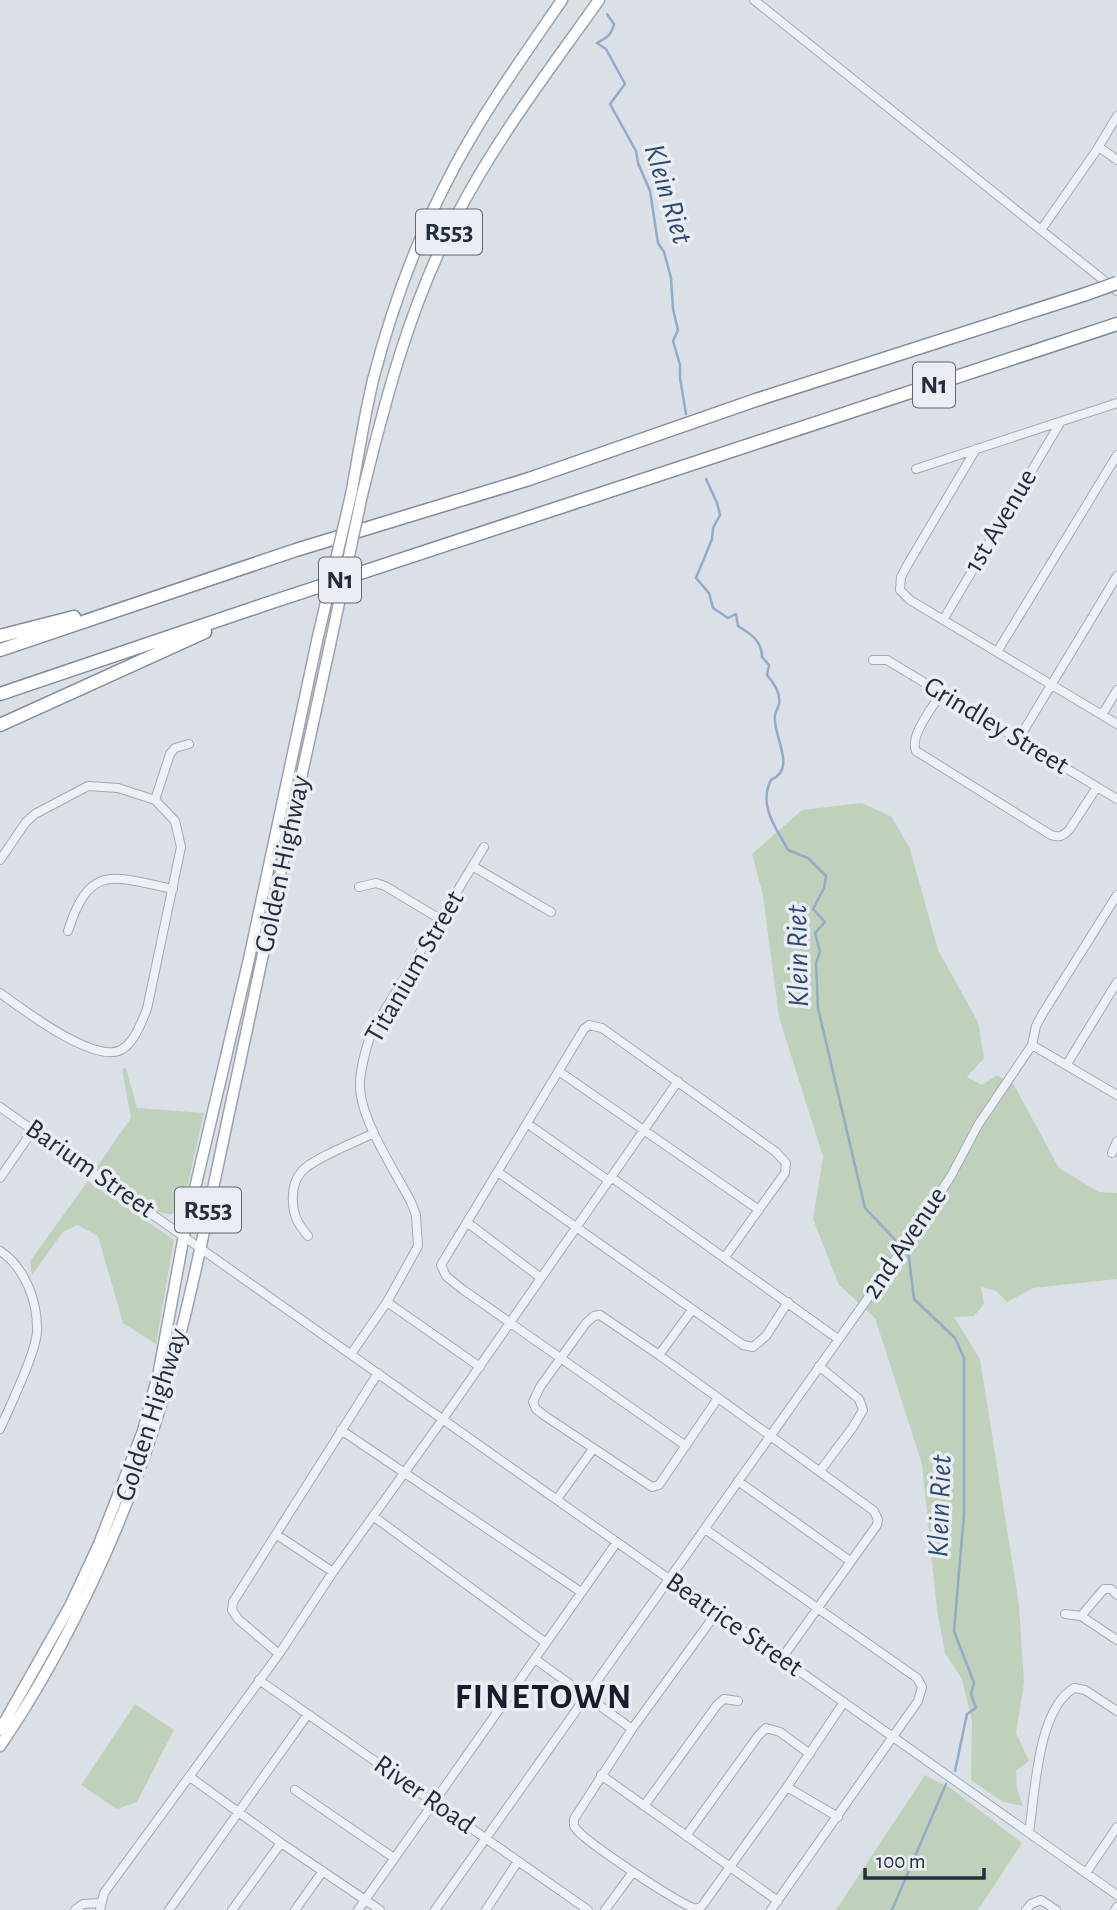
<svg xmlns="http://www.w3.org/2000/svg" width="1117" height="1910" viewBox="0 0 1117 1910" font-family="'Alegreya Sans',sans-serif">
  <rect width="100%" height="100%" fill="#dbdfe6"/>
  <path fill="#c0d1bb" d="M862 803 892 817 910 849 938 950 978 1022 984 1058 967 1077 982 1085 997 1075 1014 1085 1059 1168 1099 1192 1117 1193V1279L1033 1288 1007 1302 996 1291 981 1287 984 1304 974 1316 954 1317 980 1359 1019 1605 1024 1683 1016 1733 1029 1761 1016 1771 1017 1789 1023 1806 1003 1802 971 1780 972 1721 962 1679 945 1653 937 1610 922 1464 875 1318 839 1285 813 1219 823 1157 779 1017 763 896 752 854 802 810Z
    M126 1068 137 1108 204 1113 184 1201C178 1214 171 1217 157 1211L96 1168 131 1118 122 1069Z
    M88 1181 174 1240 156 1344 123 1323 98 1236 77 1225 63 1232 32 1275 30 1261Z
    M135 1704 174 1730 137 1802 117 1809 81 1785Z
    M925 1775 952 1789 1022 1843 978 1910H836Z"/>
  <g fill="none" stroke-linecap="round" stroke-linejoin="round">
    <path stroke="#93aac9" stroke-width="2.5" d="M607 14 614 24C611 36 607 37 597 43L606 49 625 84 610 104 636 151 638 163 650 191 658 243 664 252 671 278 673 309 678 330 673 341 680 365V378L686 414
      M706 479 717 503 720 515 713 528 712 539 696 578 709 593 713 608 728 618 736 614 738 626C751 634 762 641 762 657L769 665 767 675C774 683 781 694 779 704 778 708 776 711 775 715 772 736 798 768 771 780 758 805 776 828 788 850L808 858 826 876 824 888 813 909 825 922 815 933 820 952 816 963 818 1008 865 1208 899 1244
      M908 1250 914 1299 955 1338 964 1358V1514L954 1631 974 1683 971 1694 976 1708 967 1714 955 1771
      M892 1910 946 1784"/>
    <defs>
      <path id="minor" d="M754 0 1117 291
        M1099 147 1117 160
        M1041 230 1096 151 1117 116
        M976 449 908 564 901 577 900 590 910 600 1117 724
        M916 469 1117 403
        M943 620 1060 423
        M997 652 1117 455
        M873 660H887L1117 799
        M941 693C933 707 909 736 916 751L1051 835C1059 838 1063 836 1069 830L1097 787
        M1102 715 1117 690
        M1018 740 1117 576
        M155 800 170 754 175 748 189 744
        M0 860 26 822 35 814 88 786 118 788 155 800 175 821 181 847 147 1009C141 1023 135 1042 121 1050 94 1064 22 1009 0 993
        M474 867 551 912
        M359 887 376 883 385 886 440 919
        M68 931C90 862 114 877 173 889
        M1032 1045 1117 1095
        M1067 1064 1117 982
        M560 1072 759 1210
        M0 1107 1117 1895
        M528 1124 609 1181
        M1112 1153 1117 1141
        M498 1172 743 1345 753 1347 766 1336 788 1302
        M611 1177 838 1339
        M0 1178 33 1130
        M468 1223 541 1278
        M308 1236C299 1225 293 1216 293 1202 292 1190 294 1180 302 1171 314 1158 356 1142 374 1133
        M0 1251C25 1267 38 1302 37 1332 35 1355 10 1406 0 1429
        M387 1302 480 1367
        M351 1354 387 1302 418 1246 416 1215 411 1202C395 1171 358 1117 360 1082 361 1065 366 1049 371 1033L484 847
        M659 1355 692 1310
        M819 1366 859 1399 863 1410 853 1427 820 1471
        M718 1398 659 1485 652 1487 545 1416 536 1409 533 1402 540 1387 586 1323 594 1316 600 1315 659 1355 874 1511 878 1520 877 1525 782 1658
        M341 1430 581 1592
        M686 1446 462 1289 446 1276 441 1265 584 1029 589 1025 602 1028 776 1152 786 1163 785 1173 725 1257
        M738 1481 850 1561
        M557 1499 593 1449
        M373 1516 546 1643
        M705 1529 917 1678 922 1687 918 1701 771 1910
        M277 1535 333 1572
        M717 1612 632 1729 574 1819C574 1825 573 1825 577 1830 588 1843 681 1906 697 1909L702 1906 787 1787 844 1702
        M1065 1614 1081 1616 1117 1640
        M1081 1616 1104 1589H1111L1117 1595
        M279 1654 238 1619 232 1610 233 1602 378 1373
        M535 1659 632 1729
        M259 1680 588 1910
        M601 1775 778 1901
        M190 1777 281 1843 380 1910
        M787 1787 838 1817
        M295 1790 394 1858
        M644 1806 717 1705 724 1699 738 1701
        M1029 1833C1035 1794 1037 1710 1074 1688L1085 1690 1117 1711
        M686 1836 758 1736 766 1728 780 1732 810 1754
        M1086 1873 1117 1827
        M75 1910 83 1904 100 1903
        M100 1910 104 1893 279 1654 333 1572 443 1419 678 1081
        M169 1910 308 1714
        M232 1910 281 1843
        M295 1910 323 1871
        M358 1910 617 1542
        M435 1910 904 1247 951 1176 978 1125 1032 1045 1036 1026 1043 1013 1117 895
        M486 1910 518 1861
        M605 1910 633 1872
        M1026 1910 1031 1904 1041 1900 1056 1910
        M1115 1910 1117 1907"/>
      <path id="major" d="M351 495C358 457 364 418 373 380 392 306 419 233 455 166 486 108 525 54 562 0
        M362 495C386 397 410 304 458 213 497 138 550 69 599 0
        M0 1730 70 1606 99 1544 143 1431 159 1371 184 1235 249 959 317 641
        M0 1746C70 1644 132 1507 166 1388 195 1286 214 1180 237 1076 267 932 299 789 330 645"/>
      <path id="highway" d="M0 636 74 617
        M0 650 296 550 529 479 756 400 1086 294
        M0 694 269 603 1117 324
        M0 725 205 632"/>
    </defs>
    <use href="#minor" stroke="#a4a9b3" stroke-width="10"/>
    <use href="#major" stroke="#9aa2b2" stroke-width="13"/>
    <use href="#highway" stroke="#828b9d" stroke-width="15"/>
    <use href="#minor" stroke="#edf0f4" stroke-width="8"/>
    <use href="#major" stroke="#fff" stroke-width="10"/>
    <use href="#highway" stroke="#fff" stroke-width="12"/>
    <defs>
      <path id="major-bridge" d="M317 641 351 495
        M330 645 362 495"/>
      <path id="highway-bridge" d="M1086 294 1117 283"/>
    </defs>
    <use href="#major-bridge" stroke="#9aa2b2" stroke-width="13" stroke-linecap="butt"/>
    <use href="#highway-bridge" stroke="#828b9d" stroke-width="15" stroke-linecap="butt"/>
    <use href="#major-bridge" stroke="#fff" stroke-width="10"/>
    <use href="#highway-bridge" stroke="#fff" stroke-width="12"/>
  </g>
  <g text-anchor="middle" dominant-baseline="central" stroke-width="7" stroke-linejoin="round" paint-order="stroke">
    <g fill="#eaeef4" stroke="#5f6674" stroke-width="2">
      <rect x="416" y="209.5" width="66" height="45" rx="5"/>
      <rect x="913" y="362.5" width="42" height="45" rx="5"/>
      <rect x="319" y="557.5" width="42" height="45" rx="5"/>
      <rect x="175" y="1187.5" width="66" height="45" rx="5"/>
    </g>
    <g font-size="26" font-weight="bold" fill="#242c3d">
      <text x="449" y="232">R553</text>
      <text x="934" y="385">N1</text>
      <text x="340" y="580">N1</text>
      <text x="208" y="1210">R553</text>
    </g>
    <g font-size="28" fill="#242c3d" stroke="#eaeef4">
      <text transform="translate(1001 521) rotate(-59)">1st Avenue</text>
      <text transform="translate(996 726) rotate(31)">Grindley Street</text>
      <text transform="translate(283 864) rotate(-78)">Golden Highway</text>
      <text transform="translate(415 967) rotate(-60)">Titanium Street</text>
      <text transform="translate(90 1169) rotate(35)">Barium Street</text>
      <text transform="translate(905 1243) rotate(-56)">2nd Avenue</text>
      <text transform="translate(152 1415) rotate(-72)">Golden Highway</text>
      <text transform="translate(734 1625) rotate(35)">Beatrice Street</text>
      <text transform="translate(424 1795) rotate(35)">River Road</text>
    </g>
    <g font-size="30" font-style="italic" fill="#2d4872" stroke="#eaeef4">
      <text transform="translate(668 194) rotate(73)">Klein Riet</text>
      <text transform="translate(798 956) rotate(-91)">Klein Riet</text>
      <text transform="translate(940 1506) rotate(-88)">Klein Riet</text>
    </g>
    <g font-size="35" font-weight="bold" letter-spacing="2" fill="#171d2d" stroke="#eaeef4">
      <text x="544" y="1697">FINETOWN</text>
    </g>
  </g>
  <path d="M865 1868v10h119v-10" fill="none" stroke="#242c3d" stroke-width="3.5"/>
  <text x="876" y="1868" font-size="21" fill="#242c3d" stroke="#eaeef4" stroke-width="5" paint-order="stroke">100 m</text>
</svg>
